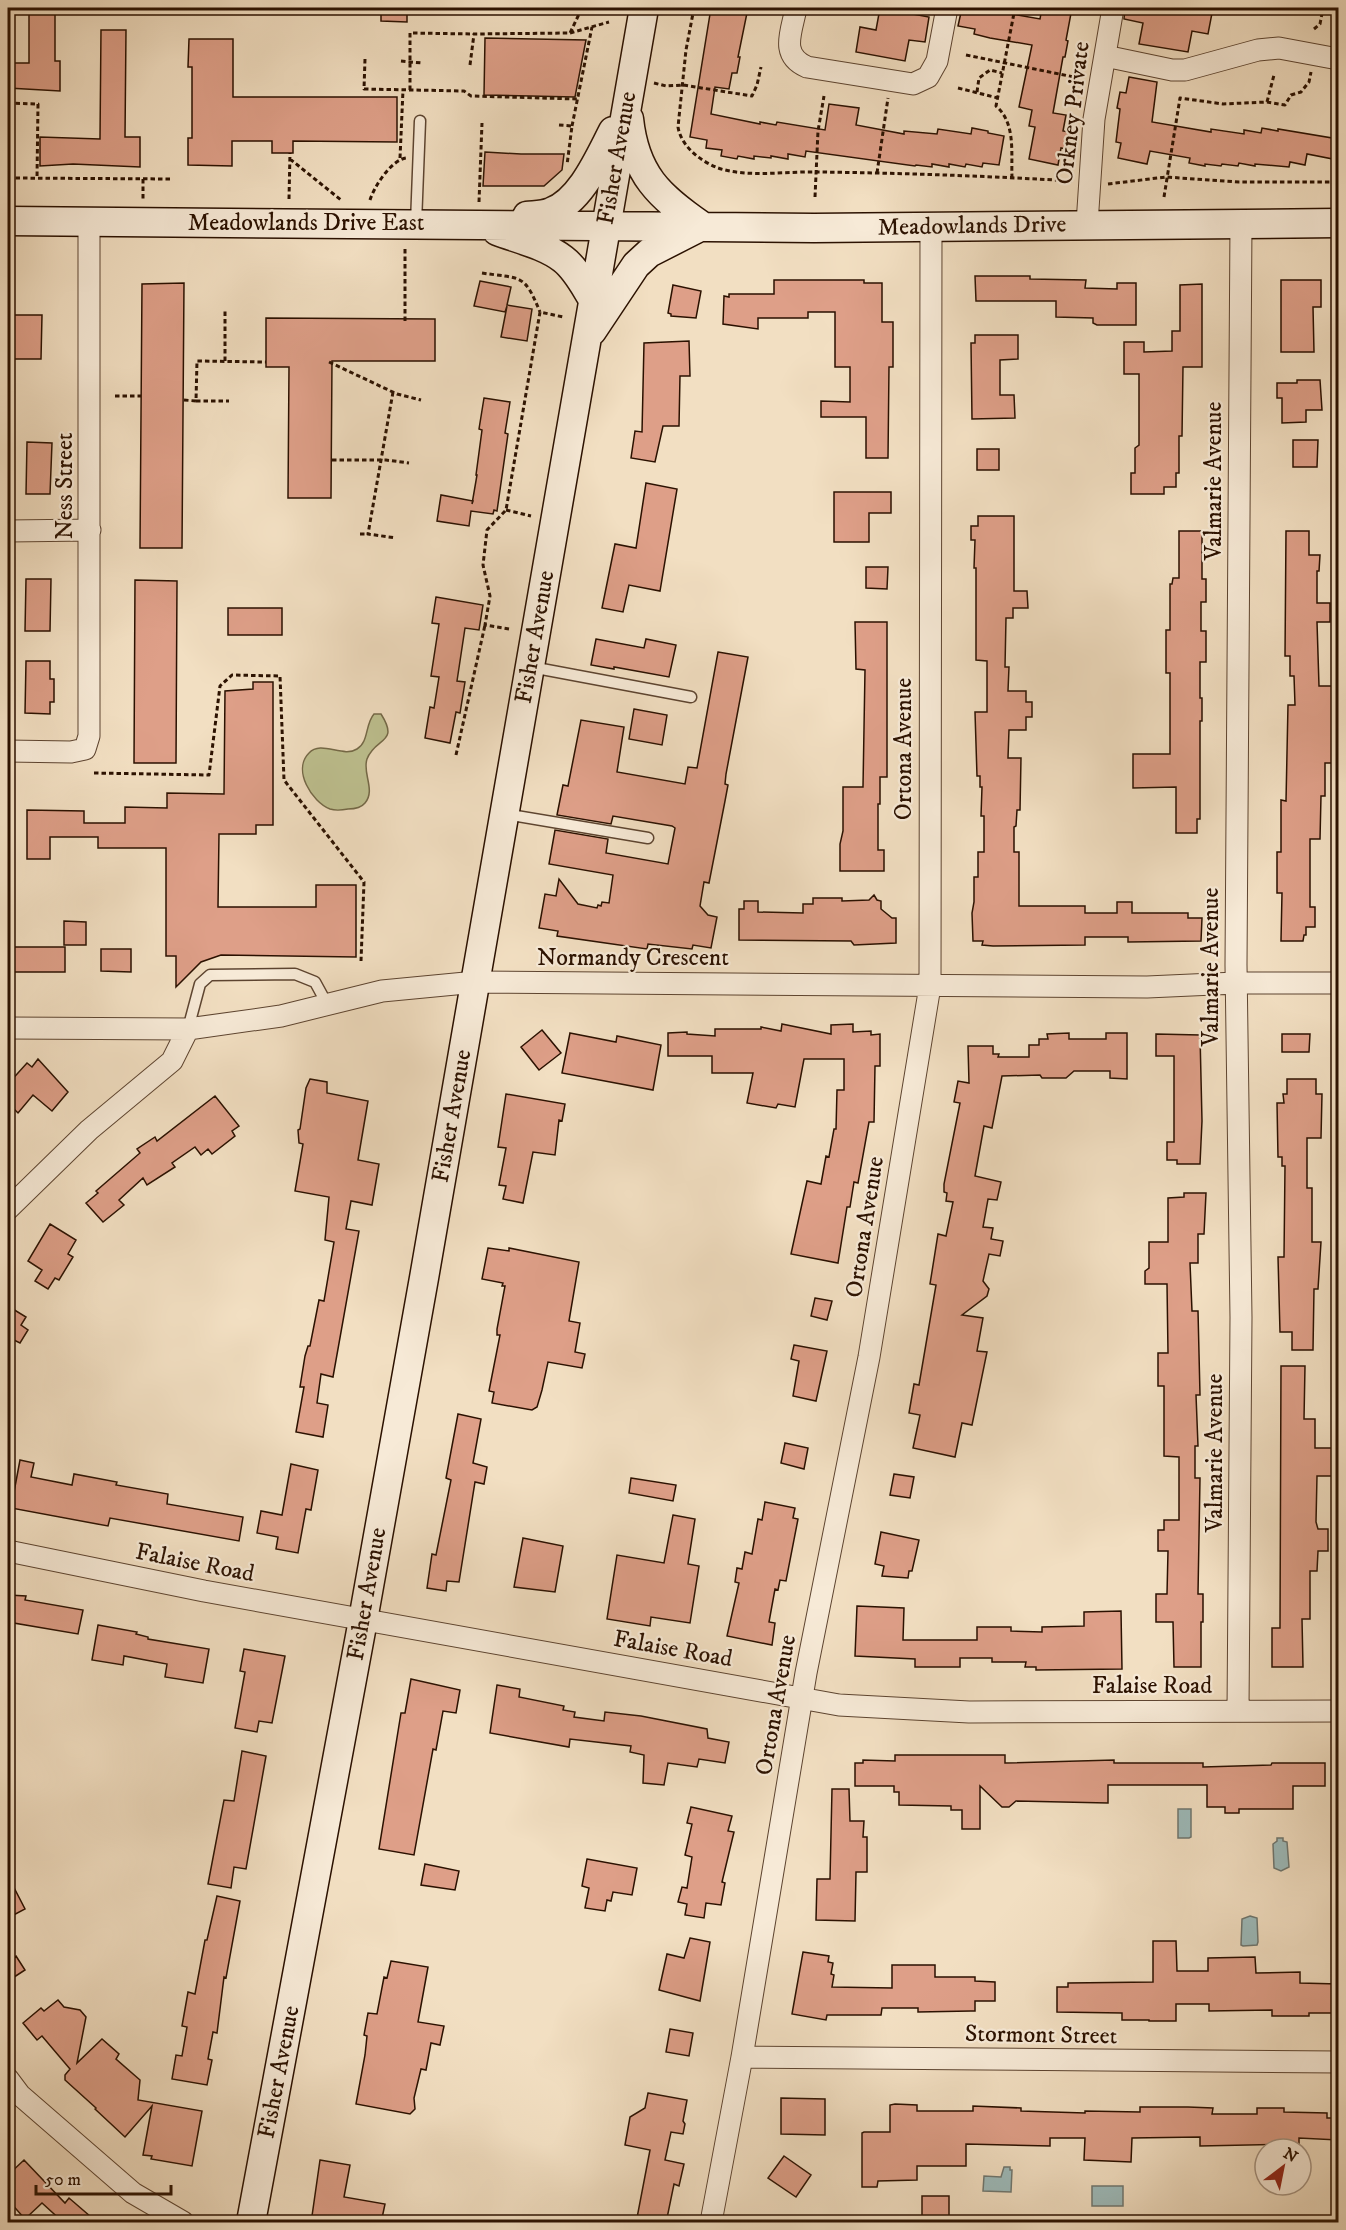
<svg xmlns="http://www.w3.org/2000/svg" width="1346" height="2230" viewBox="0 0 1346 2230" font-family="'IM FELL DW Pica',serif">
  <rect width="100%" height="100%" fill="#f2dfc2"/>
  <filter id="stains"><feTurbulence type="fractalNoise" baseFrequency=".00333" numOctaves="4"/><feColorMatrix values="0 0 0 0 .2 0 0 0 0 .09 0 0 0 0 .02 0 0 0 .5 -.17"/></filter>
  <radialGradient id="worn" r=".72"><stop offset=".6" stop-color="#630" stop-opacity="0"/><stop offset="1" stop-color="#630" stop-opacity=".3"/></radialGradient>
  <path fill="#bec190" stroke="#746948" stroke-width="1.5" d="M374 714H381C400 744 375 737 367 759 362 773 376 790 365 803 361 808 354 809 348 809 343 810 336 811 330 809 312 802 292 770 309 753 321 740 343 758 357 749 369 742 365 724 374 714Z"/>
  <path fill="#9dbbbb" stroke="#6f7770" stroke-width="1.5" d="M1178 1809H1191V1837L1189 1838H1178Z
    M1277 1838H1283V1841L1287 1842 1289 1867 1281 1871 1274 1868 1273 1844 1277 1841Z
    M1250 1916 1257 1918 1258 1942 1257 1945 1243 1946 1241 1945 1242 1919Z
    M1004 2167H1010V2170H1012L1011 2192 983 2191 984 2176 1001 2177Z
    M1092 2186H1123V2206H1092Z"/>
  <path fill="#de9f88" stroke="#2b1100" stroke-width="1.5" d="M29 8H55V61H60V91L8 88V63H29Z
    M381 8H407V22L381 21Z
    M711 8H748L738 57H740L737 73H732L729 89 715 87 711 114 760 124V122L776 125 777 122 825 130 829 104 859 108 856 125 904 134V131L937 134 938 129 971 134 972 128 988 131V133L1004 136 999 165 983 163 982 167 966 164 965 167 949 164V167L932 164V167L916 165 915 166 806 151 805 157 788 154V159L771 156V158L754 156V159L738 156 737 159 721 156 722 150 706 148 707 140 690 137Z
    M880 8 929 17 925 42 909 40 905 61 856 52 860 27 876 30Z
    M962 8H997L1012 10V14L1040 19 1042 8H1072L1066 40 1068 41 1065 57H1063L1053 113 1066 115 1063 131 1069 132 1066 149 1061 148 1058 165 1029 159 1035 127 1029 126 1032 110 1019 107 1032 45 990 38 974 34 975 29 958 26Z
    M1125 8H1213L1208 34 1192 31 1188 52 1139 44 1143 23 1124 19Z
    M101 30H126L125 137H140V167L73 164 40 166V137L100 139Z
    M485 38 586 40 575 97 484 95Z
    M189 39H233V97H397V142L293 141V153H272V141H232V166L188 165V138H192V67H188Z
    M1129 77 1157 82 1152 122 1211 132V129L1244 134V130L1261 133 1262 128 1278 131V129L1338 139V160L1307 154 1305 165 1290 162 1289 167 1255 164V166L1239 163 1238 166 1222 164 1221 166 1205 164V166L1189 163 1190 158 1150 151 1147 164 1118 158 1121 143 1116 142 1120 109 1117 108 1120 92 1126 93Z
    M485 152 521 154H564L562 170 544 186H483Z
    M975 276H1030V279L1086 280 1085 288 1117 289V283H1136V325H1097L1093 323V318L1056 317V301H976Z
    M774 280H864V283H882V322H893V367H889L888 458H866V417H821V401L850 402V367H835V312H808V318H758V329L723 324 724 296 729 297V294H774Z
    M1281 280H1321V307H1313L1314 352H1281Z
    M480 281 511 287 507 305 532 309 527 341 501 337 507 306 505 312 474 306Z
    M184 283 182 548H140L142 284Z
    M1202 284V367H1183L1182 436H1179V473H1176V487H1164V494H1131V473H1135V448L1139 445V374H1124V342H1144V352L1172 351V331H1180V285Z
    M673 285 701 291 696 318 671 316V314L668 313Z
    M8 315H42L41 359H14V354H8Z
    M266 318 435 319V361H332L331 498H288L289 367H266Z
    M975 335H1018V359L1000 360V395H1014L1015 418 972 419 971 343H975Z
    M689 341 690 376H680L679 426H663L655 462 631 458 635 431 642 432 644 343Z
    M1297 380H1320L1322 410H1306V422L1282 423V398H1277V383H1297Z
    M484 398 510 402 505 433 508 434 497 511 494 510 493 514 471 511 469 526 437 521 441 495 473 501 472 504 477 475H476L482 430 479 429Z
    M1293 440H1318L1317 467H1293Z
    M27 442 52 443 50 494H26Z
    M977 449H999V470H977Z
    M646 483 677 489 660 591 629 585 623 612 602 608 615 544 636 548Z
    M834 492H891V513H869V542H834Z
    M978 516H1014V591H1027L1028 608H1013V618H1006L1005 667H1009L1008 691H1026V702H1032V717H1026V730H1009L1008 758H1021L1020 810H1017L1016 826 1014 827V852H1019V906H1085V913H1117V902H1132V913H1188V918H1202L1201 941 1128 942V937H1085V945L993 946 982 945 983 941H973L972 913 974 902V877H978V852H984V816H981L982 787H980V776H977L975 712H987V661L976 660V568H974L975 540H971V526H978Z
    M1179 531H1202V579H1206V602H1201V631H1206V662H1200V698H1202V721H1200V819H1197V833H1176V787L1133 788V754H1170V673H1166V630H1170V584H1172L1173 578H1179Z
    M1286 531H1309V555H1320L1319 571H1317V603H1330V622H1317L1319 686H1332V763H1325V796H1321L1320 839H1310V907H1315V927H1306V935H1304L1303 941H1281L1282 893H1277V852H1281V800L1286 801 1288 705H1295L1294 676H1290V656H1285Z
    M866 567H888L887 589 866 588Z
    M26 579H51L50 631H25Z
    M135 580 177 581 176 763H134Z
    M436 597 483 605 479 630 465 628 457 681 465 682 460 713 456 712 450 743 425 738 430 707 434 708 439 677 431 676 439 624 432 623Z
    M228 608H282V635H228Z
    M855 622H887V777H880V804H878V850H884V871H840V844L843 831V787H863L865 670 856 669Z
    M596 639 644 648 646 639 676 645 669 677 614 667V669L591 665Z
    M718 652 748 657 726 774 725 784 728 785 725 801 709 883 704 882 700 906 708 915 717 917 711 948 693 945 692 949 648 944 647 949 557 936 558 931 539 928 545 894 556 896 559 879 578 904 597 908 598 905 601 906 602 902 609 903 613 875 549 864 555 830 608 839 606 853 668 864 675 828 672 826 613 816 611 824 557 815 563 785 568 786 581 720 624 727 617 772 685 784 688 767 697 768Z
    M26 661H50V679H54V702H50V714L25 713Z
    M253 682H273V825H256V834H219L218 907H316V885H356V957L221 955 201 962 176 987V956H166V848H98V837H50V859H27V810L84 811V823H125V807L167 808V793L224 794 225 691 253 689Z
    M634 709 667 715 662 745 629 739Z
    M874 895 877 900 881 901V909L892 918H896V943L854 945 851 941 739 940V909H744V901H758V912L803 913V904H813V898H842V901L869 900Z
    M64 921 86 922V945H64Z
    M8 947H65V972H8Z
    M101 949H131V972L101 971Z
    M782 1024 831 1034V1025L853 1024V1032L871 1031V1035L880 1034V1066H875L874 1122H869L858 1183 854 1182 850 1207H847L838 1263 791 1254 807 1181 821 1184 826 1156 829 1157 834 1129H836L837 1090H844V1059H804L795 1107 778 1104 776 1108 747 1103 753 1073H712V1056H668V1033L687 1032V1034L715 1036V1029H761V1027L781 1031Z
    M542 1030 561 1053 539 1070 521 1047Z
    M570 1033 616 1042 617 1036 661 1045 653 1090 562 1073Z
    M1069 1033V1039H1106V1033H1127V1079L1110 1078V1071H1074L1066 1078H1042L1040 1075 1002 1076 992 1128 984 1126 975 1176 1001 1182 997 1200 988 1199 983 1227 993 1228 991 1239 1003 1241 1000 1256 989 1254 983 1281 989 1289 987 1296 962 1315 983 1318 977 1351 987 1352 972 1425 962 1423 955 1457 913 1448 920 1415 909 1413 914 1384 919 1385 936 1285 930 1284 938 1234 946 1236 953 1202 946 1201 947 1193 944 1192V1184L960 1103 954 1102 958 1081 969 1083 968 1046H993V1054H999L998 1057H1029V1045H1039V1039H1048L1047 1034Z
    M1156 1034 1200 1035 1202 1121 1200 1164H1177V1160H1167V1142H1174V1056H1156Z
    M1282 1034H1310L1309 1052H1282Z
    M38 1059 68 1092 52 1111 33 1095 18 1113 8 1103V1084L27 1063 32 1067Z
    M310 1079 327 1082V1093L368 1101 358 1160 379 1164 372 1205 351 1201 346 1229 359 1231 333 1377 321 1374 317 1403 328 1405 323 1437 296 1432 304 1387H300L305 1356 308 1346H310L319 1300 324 1301 334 1242 325 1240 329 1197 295 1191 303 1144 299 1143 298 1130 300 1129 306 1088Z
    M1287 1079H1316V1094H1322L1321 1138H1307V1188H1312V1242H1321L1318 1289H1314L1313 1350H1292V1332H1280L1278 1257H1284L1285 1166H1282V1157H1278L1277 1103H1284L1283 1094H1287Z
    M506 1094 565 1104 562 1121 559 1120 555 1155 533 1152 523 1203 503 1199 506 1186 499 1185 506 1148 498 1147Z
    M215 1096 239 1126 232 1131 235 1136 212 1154 208 1149 201 1155 195 1147 172 1163 175 1167 147 1185 143 1178 119 1200 124 1205 103 1222 86 1203 98 1193 96 1191 140 1153 137 1149 155 1137 157 1141Z
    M1184 1193H1206L1204 1234H1198V1263H1190L1192 1311H1198L1200 1395H1196L1198 1446H1195V1478H1200L1198 1594H1203V1622H1201V1667H1174L1173 1622H1156V1594H1167L1168 1551H1158V1530H1164V1520H1179V1457L1164 1456V1386H1158V1353H1168L1167 1284H1145V1271L1149 1268V1242H1168V1198L1184 1197Z
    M50 1224 76 1240 68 1254 73 1257 59 1280 55 1278 48 1289 35 1281 42 1270 28 1261Z
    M488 1248 509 1251V1248L579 1262 569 1321 580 1323 575 1352 585 1354 582 1368 548 1362 542 1390 537 1407 532 1410 492 1403 494 1392 489 1391 500 1335H497V1329L505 1286H502L503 1283 482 1279Z
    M815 1298 832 1301 827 1320 811 1316Z
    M8 1306 26 1317 21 1325 28 1330 20 1343 12 1339 8 1346Z
    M794 1345 827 1351 816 1401 793 1396 799 1361 791 1359Z
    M1281 1366H1305L1304 1419H1315V1448H1338V1476H1317L1316 1522 1318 1529H1328V1551H1318L1317 1571H1310V1619H1302L1303 1667H1272V1628H1280Z
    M458 1414 481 1419 473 1463 487 1467 484 1484 475 1482 459 1582 447 1581 446 1591 427 1588 432 1554 436 1555 451 1480 446 1478Z
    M785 1443 808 1448 804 1469 781 1463Z
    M20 1460 34 1463 31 1477 72 1485 74 1474 117 1482 116 1485 168 1494 167 1504 243 1517 239 1541 110 1518 108 1526 11 1508Z
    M291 1464 318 1470 311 1510 306 1509 298 1553 276 1549 278 1537 257 1533 261 1511 282 1515Z
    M894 1474 914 1477 910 1498 890 1495Z
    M631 1478 676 1485 673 1501 629 1493Z
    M765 1502 795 1508 793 1518 798 1519 786 1581 780 1580 778 1590 775 1589 769 1622 775 1623 772 1645 727 1636 739 1583 735 1582 737 1568 742 1569 745 1552 752 1554 758 1519 762 1520Z
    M673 1515 695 1519 688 1564 699 1566 690 1623 651 1617 650 1626 607 1619 617 1555 664 1563Z
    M881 1532 919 1540 912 1571H909L908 1578 882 1576 884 1566 875 1564Z
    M523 1538 563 1546 555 1592 514 1587Z
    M8 1595 26 1596 25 1600 83 1610 78 1634 8 1622Z
    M857 1606 904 1608 903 1640H977V1627H1011V1631L1042 1632V1627L1084 1626V1612L1121 1611 1122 1669 1036 1670V1667H1025L1026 1662H992V1658H960V1667H915V1659L855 1656Z
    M98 1625 137 1632 136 1634 148 1637V1639L209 1649 203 1683 165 1677 167 1664 124 1656 123 1665 92 1660Z
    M244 1649 285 1656 272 1723 259 1721 257 1732 235 1728 245 1672 240 1671Z
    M411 1679 460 1690 456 1713 443 1711 436 1750 433 1749 414 1855 379 1849 401 1713H405Z
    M497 1685 520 1689 519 1697 564 1706 563 1710 575 1712 574 1717 604 1721 605 1712 641 1716 707 1729 708 1738 729 1742 725 1763 699 1759 697 1767 668 1763 664 1785 643 1783 644 1755 630 1752 631 1746 570 1739 569 1747 490 1733Z
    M242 1751 266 1756 246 1869 234 1867 231 1888 208 1884 224 1800 234 1801Z
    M895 1755H1005V1763L1114 1760V1763H1203V1767L1271 1765 1272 1763H1325V1786H1293V1809H1239V1813H1225V1807H1207V1785H1108V1803L1016 1801 1009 1807H1002L980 1786V1829H962V1810H951V1806L899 1805V1792H894V1786H855V1763H863V1760L895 1761Z
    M832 1789H849L850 1821H864L863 1837H867V1872H856L855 1921 816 1920 817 1879H830Z
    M691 1807 732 1816 728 1831 734 1832 722 1882 725 1883 721 1905 706 1903 704 1918 685 1915 687 1904 678 1902 682 1887 687 1888 692 1857 685 1855 692 1824 687 1823Z
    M587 1859 637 1868 632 1895 613 1892 611 1901 607 1900 605 1911 585 1908 589 1888 582 1886Z
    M425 1864 459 1871 455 1890 421 1885Z
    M8 1876 25 1909 8 1918Z
    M217 1896 240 1901 226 1978 224 1977 217 2033 213 2032 208 2059 212 2060 207 2085 172 2079 176 2055 182 2056 187 2027 182 2026 188 1992 195 1994 205 1940H207Z
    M690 1938 710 1942 700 2001 659 1990 667 1954 684 1958Z
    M1153 1941H1176L1177 1971H1208V1958L1255 1957 1256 1973 1300 1972V1983L1338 1984V2013H1309V2016H1272V2010L1209 2011V2004H1176V2021H1149V2020H1122V2013L1057 2012V1987H1068V1983L1153 1982Z
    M803 1952 829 1956 828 1962 833 1963 831 1974 834 1975 832 1987 892 1988V1965H935V1977H975V1981L995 1982V2001H975V2011H971L918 2012V2008H882L881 2015H827L826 2020 792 2014Z
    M16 1956 25 1970 8 1981V1962Z
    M391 1961 428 1967 418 2022 444 2026 440 2045 431 2043 426 2070 421 2069 414 2098 415 2109 410 2114 356 2104 365 2055 367 2036 364 2035 368 2013 377 2014 384 1977 387 1978Z
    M58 2000 64 2007 80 2010 86 2017 77 2063 102 2039 119 2054 116 2059 140 2080 138 2100 202 2111 192 2166 151 2159 152 2156 143 2155 152 2106 125 2137 95 2109 96 2108 65 2080V2075L70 2069 42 2036 37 2040 23 2023 41 2008 44 2011Z
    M670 2029 693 2033 689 2056 666 2052Z
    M648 2093 687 2100 683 2121 685 2124 683 2134 671 2132 665 2160 684 2164 679 2186 674 2184 666 2223H636L650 2150 625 2145 630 2117 645 2108Z
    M781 2098 825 2099V2135L781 2134Z
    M895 2104 917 2105V2111H973V2106L1021 2108V2111L1085 2113V2111L1140 2112V2107H1188L1213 2108 1212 2114H1257V2108H1284V2112L1327 2113V2118H1338V2140L1299 2138V2144L1200 2146V2137L1132 2138 1131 2162 1084 2160 1085 2138H1050V2146L966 2144V2166H917V2180L878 2181 877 2187H862V2133L864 2132H890V2105Z
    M784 2156 811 2175 796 2197 768 2178Z
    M24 2160 65 2203 69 2198 98 2223H64L42 2203 25 2219 8 2200V2175Z
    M320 2160 350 2165 344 2197 385 2204 381 2223H311Z
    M922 2196H949V2219H922Z"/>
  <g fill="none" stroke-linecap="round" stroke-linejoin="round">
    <defs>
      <path id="lane" d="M416 223 420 121
        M531 667 691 697
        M505 814 648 838
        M188 1029 200 984 210 975 295 974 315 982 327 1004"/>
      <path id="street" d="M796 8C792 31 779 55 807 67L913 84 928 77 937 61 947 8
        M1105 56 1172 70H1185L1258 50 1279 48 1338 59
        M1087 224 1094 119 1113 8
        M8 531 90 530
        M8 751 71 752 85 749 89 736V222
        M8 1028 188 1029 281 1016 382 991 476 982 1147 987 1236 983H1338
        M8 1209 89 1130 172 1061 188 1029
        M8 1551 204 1591 839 1705 969 1712 1338 1711
        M1238 1711 1241 1317 1236 965 1241 223
        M742 2057 1338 2062
        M8 2079 20 2095 133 2193 183 2222
        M711 2222 742 2057 806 1673 869 1357 930 986 931 227"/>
      <path id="secondary" d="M629 119C635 175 659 196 702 226
        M527 216C535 215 544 215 551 212 581 201 599 158 613 131
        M8 221 814 228 1338 223
        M497 231C518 239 545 245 563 259 576 269 584 285 592 298
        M592 331 636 265 649 253 698 228
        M251 2222 363 1620 424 1278 644 8"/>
    </defs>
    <use href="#lane" stroke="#5d4430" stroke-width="13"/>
    <use href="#street" stroke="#5d4430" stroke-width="23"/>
    <use href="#secondary" stroke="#2b1100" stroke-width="31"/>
    <path stroke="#2b1100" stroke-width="3" stroke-dasharray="4.5 3" stroke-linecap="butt" d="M694 8 686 50 678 127C681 146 700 161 718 168 748 178 786 171 818 172 902 173 987 176 1072 181
      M1227 8 1234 11
      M1314 29 1320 24 1323 8
      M570 33 609 22
      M966 55 1074 77
      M365 59 364 89 464 91 471 96 578 99
      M401 61 422 63
      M470 65 474 34 570 33 582 8
      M654 83 666 86 683 85 752 96 757 85 761 67
      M958 88 998 98
      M410 90V33L474 34
      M977 92 979 78 990 70 1002 73
      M1267 102 1274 75
      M8 103 38 104 37 178
      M559 125 572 126 567 165
      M572 126 592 27
      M400 158 403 90
      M290 159 341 200
      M877 173 888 98
      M8 178 172 179
      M1012 178C1011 153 1016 123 996 106L1015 8
      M143 179V199
      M1108 184 1166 177 1239 182H1338
      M815 197 818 131 824 96
      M1164 197 1180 98 1223 104 1267 102 1285 105 1291 95 1301 92 1309 82 1311 72
      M289 199 290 153
      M370 200C374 187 391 160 406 158
      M479 202 482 123
      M482 273C522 279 524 273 540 312
      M405 321V249
      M225 361V309
      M329 362 397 394 421 400
      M393 392 368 534 396 538
      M115 396H141
      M184 400 196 401 197 361 266 362
      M196 401H229
      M332 460H386L409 463
      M506 510 531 516
      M360 534H368
      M509 629 485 625 490 596 483 565 487 530 506 510 540 312 563 317
      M456 755 485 625
      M94 773 209 775 220 686 232 675 280 676 284 780 364 882 361 961"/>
    <use href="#lane" stroke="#f7ead7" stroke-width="10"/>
    <use href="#street" stroke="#f7ead7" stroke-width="21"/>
    <use href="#secondary" stroke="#f7ead7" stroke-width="28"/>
  </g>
  <g text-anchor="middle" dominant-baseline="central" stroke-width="4.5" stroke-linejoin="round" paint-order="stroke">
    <g font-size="24" fill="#2b1100" stroke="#f7ead7">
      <text transform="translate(1073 113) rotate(-83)">Orkney Private</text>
      <text transform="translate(617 158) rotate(-80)">Fisher Avenue</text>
      <text x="306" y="223">Meadowlands Drive East</text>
      <text transform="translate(972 226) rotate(-1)">Meadowlands Drive</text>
      <text transform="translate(1214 481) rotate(-90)">Valmarie Avenue</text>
      <text transform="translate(65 486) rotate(-90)">Ness Street</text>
      <text transform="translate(535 637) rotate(-80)">Fisher Avenue</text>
      <text transform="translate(904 749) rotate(-90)">Ortona Avenue</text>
      <text x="633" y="958">Normandy Crescent</text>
      <text transform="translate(1211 967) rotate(-90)">Valmarie Avenue</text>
      <text transform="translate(452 1116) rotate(-80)">Fisher Avenue</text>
      <text transform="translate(865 1227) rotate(-81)">Ortona Avenue</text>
      <text transform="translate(1215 1453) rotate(-90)">Valmarie Avenue</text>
      <text transform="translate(195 1563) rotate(11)">Falaise Road</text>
      <text transform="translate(367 1594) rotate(-80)">Fisher Avenue</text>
      <text transform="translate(673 1649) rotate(10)">Falaise Road</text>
      <text x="1152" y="1686">Falaise Road</text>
      <text transform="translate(776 1705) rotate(-80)">Ortona Avenue</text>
      <text transform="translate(1041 2035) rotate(1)">Stormont Street</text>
      <text transform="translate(279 2072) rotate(-79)">Fisher Avenue</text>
    </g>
  </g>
  <rect width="1346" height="2230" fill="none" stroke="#f2dfc2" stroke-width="30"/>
  <rect x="9" y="9" width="1328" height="2212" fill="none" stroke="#2b1100" stroke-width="3"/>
  <rect x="15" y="15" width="1316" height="2200" fill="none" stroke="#2b1100" stroke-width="1.5"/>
  <g transform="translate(1283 2167) rotate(32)"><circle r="28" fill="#f7ead7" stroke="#a59381" stroke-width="1.5"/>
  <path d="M0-4.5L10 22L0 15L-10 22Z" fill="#8f2418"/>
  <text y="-9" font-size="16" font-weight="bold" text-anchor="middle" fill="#2b1100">N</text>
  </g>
  <path d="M36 2185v9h135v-9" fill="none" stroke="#2b1100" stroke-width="3"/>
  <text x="45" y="2185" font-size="18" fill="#2b1100" stroke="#f7ead7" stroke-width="4.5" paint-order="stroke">50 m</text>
  <rect width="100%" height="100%" filter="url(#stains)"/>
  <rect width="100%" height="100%" fill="url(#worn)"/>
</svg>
